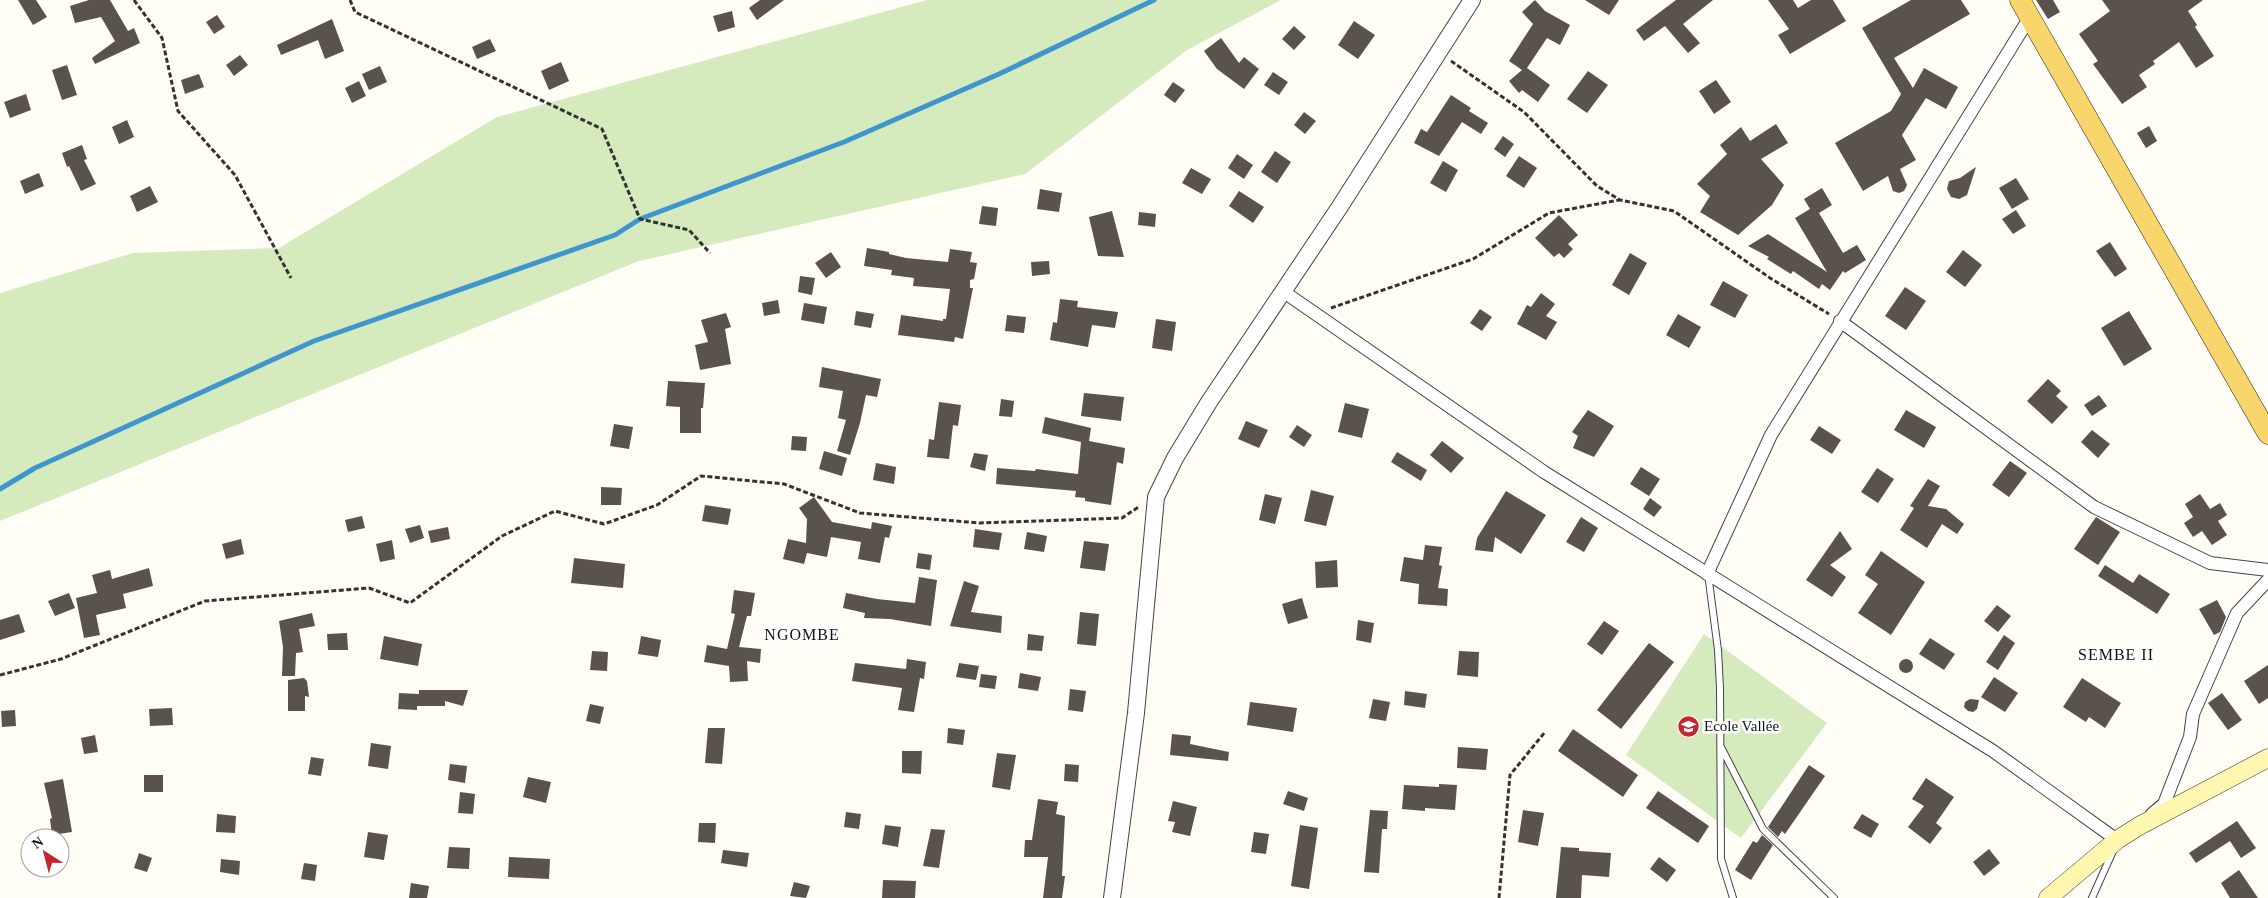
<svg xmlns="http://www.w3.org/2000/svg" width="2268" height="898" viewBox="0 0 2268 898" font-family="'Times New Roman',serif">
  <rect width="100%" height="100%" fill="#fffdf5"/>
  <path fill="#d5ebbd" d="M927 0H1281L1187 50 1025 174 639 261 0 521V293L133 253 279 248 497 117Z
    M1704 634 1827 723 1741 838 1626 755Z"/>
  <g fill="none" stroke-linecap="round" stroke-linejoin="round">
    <path stroke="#3f96cf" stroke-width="5" d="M0 489 35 468 314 341 615 235 640 219 844 142 999 74 1154 0"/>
  </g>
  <path fill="#5a524d" d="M18 0H36L47 17 33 25Z
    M89 0H110L128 31 134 28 140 43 95 64 92 58 115 41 101 17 75 23 70 6Z
    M760 0H784L757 20 749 8Z
    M1535 0 1545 11 1570 25 1560 45 1547 38 1527 68 1550 85 1538 102 1522 90 1519 93 1509 81 1522 70 1509 61 1533 24 1522 12Z
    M1585 0H1619L1609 15Z
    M1676 0H1713L1683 24 1700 43 1688 53 1665 26 1644 41 1636 30Z
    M1768 0H1793L1798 8 1811 0H1833L1846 21 1790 54 1778 35 1789 29Z
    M1911 0H1961L1970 14 1894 58 1913 88 1924 68 1958 87 1946 109 1926 98 1902 135 1916 160 1900 169 1907 185 1904 191 1899 193 1893 191 1888 176 1863 191 1835 143 1891 111 1901 94 1862 28Z
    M2036 0H2053L2060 12 2048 19Z
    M2102 0H2203L2188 11 2197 25 2195 27 2214 56 2196 68 2179 42 2153 61 2155 64 2139 75 2147 87 2122 104 2093 64 2098 61 2079 34 2110 11Z
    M732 11 735 27 718 32 713 16Z
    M217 15 225 27 214 34 206 22Z
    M332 19 344 51 325 59 318 40 281 55 277 45Z
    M1354 21 1375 35 1358 59 1338 45Z
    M1294 26 1306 37 1294 50 1282 39Z
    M1221 38 1239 63 1244 57 1259 69 1244 89 1217 69 1204 51Z
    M490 39 496 51 477 59 472 47Z
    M240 55 248 65 234 76 226 65Z
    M561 62 569 81 549 90 541 71Z
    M67 65 77 95 62 100 52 70Z
    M380 66 387 82 369 90 362 74Z
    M1588 71 1608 85 1587 113 1567 99Z
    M1273 72 1288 82 1279 95 1264 85Z
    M199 74 204 87 185 94 181 80Z
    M1716 80 1731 102 1714 114 1699 91Z
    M359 81 366 96 352 103 345 88Z
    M1173 82 1185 90 1175 103 1164 95Z
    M26 94 31 110 10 118 4 102Z
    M1451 95 1471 108 1469 111 1488 123 1481 134 1462 122 1439 156 1414 143 1421 129 1427 132Z
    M1304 112 1316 121 1305 134 1294 125Z
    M127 120 134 137 119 144 112 127Z
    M1776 124 1788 143 1761 159 1784 185 1772 205 1738 235 1700 212 1710 196 1697 184 1727 154 1720 145 1741 127 1750 141Z
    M2149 126 2157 141 2146 148 2137 133Z
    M1503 136 1514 144 1505 157 1494 149Z
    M82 145 87 159 84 160 96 184 81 191 69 166 67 167 62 153Z
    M1275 151 1291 162 1277 183 1261 172Z
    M1237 154 1253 165 1244 179 1228 168Z
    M1519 156 1537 168 1524 188 1506 176Z
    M1443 161 1458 170 1446 192 1430 183Z
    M1976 167 1967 195 1959 199 1951 197 1947 189 1949 181 1960 178Z
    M1191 168 1211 179 1202 194 1182 183Z
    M39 173 44 186 25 194 20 181Z
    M2016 178 2029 199 2012 209 1999 188Z
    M150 186 158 202 137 212 130 196Z
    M1822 188 1832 205 1819 213 1843 253 1857 245 1866 260 1845 273 1843 271 1830 290 1822 284 1819 289 1793 271 1791 274 1767 259 1769 257 1748 246 1768 234 1827 272 1795 218 1810 209 1804 199Z
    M1040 189 1062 193 1059 212 1037 209Z
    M1239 191 1264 207 1253 223 1229 206Z
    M982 206 998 208 996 226 979 224Z
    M2016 210 2026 226 2013 234 2002 219Z
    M1112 211 1124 257 1098 256 1089 217Z
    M1139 212 1156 214 1155 227 1138 225Z
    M1559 215 1578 235 1568 244 1573 249 1564 258 1559 253 1554 257 1535 238Z
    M2110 242 2127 269 2115 277 2096 251Z
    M867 248 889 252V254L906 258 948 262 950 249 972 252 970 262 977 263 974 279 970 280V288H973L963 339 955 337 954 342 898 335 901 315 943 321V319H946L950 289 913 286 914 278 891 275 892 270 864 266Z
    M1963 250 1982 265 1965 287 1946 272Z
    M831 252 841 267 826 278 815 263Z
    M1630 253 1647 263 1629 295 1612 285Z
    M1049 261 1050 274 1032 276 1031 262Z
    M800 276 815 278 812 295 798 292Z
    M1723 281 1748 295 1735 318 1710 305Z
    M1905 287 1926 301 1906 330 1885 316Z
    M1541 293 1555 304 1546 316 1557 322 1546 340 1517 324 1527 305 1531 307Z
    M1060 299 1078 301 1077 307 1118 312 1115 328 1092 325 1088 347 1050 340 1053 322 1057 323Z
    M778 300 780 313 764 316 762 303Z
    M804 303 827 307 824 324 801 320Z
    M1480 309 1492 317 1482 331 1470 323Z
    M856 311 874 314 871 328 854 325Z
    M2129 311 2152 349 2124 366 2101 328Z
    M726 313 731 327 725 329 731 364 700 370 695 345 708 342 701 320Z
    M1678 314 1701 327 1689 348 1666 335Z
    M1007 315 1026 317 1024 333 1005 331Z
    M1156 319 1176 322 1172 351 1152 348Z
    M822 367 881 379 877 397 866 395 860 423 850 455 837 451 846 420 838 418 843 391 819 387Z
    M2048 379 2061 391 2056 396 2068 407 2052 424 2027 401Z
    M668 381 705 383 703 408H701V433H680V407L666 406Z
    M1084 393 1124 397 1121 421 1081 416Z
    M2099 395 2107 406 2092 416 2084 405Z
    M1001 399 1014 401 1012 417 999 416Z
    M939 402 961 405 958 426 953 425 949 459 927 457 929 439 934 440Z
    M1345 403 1369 409 1362 438 1338 432Z
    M1588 410 1614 426 1594 457 1573 448 1578 436 1572 432Z
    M1906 410 1936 427 1924 448 1894 430Z
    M1045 417 1091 428 1089 441 1125 448 1123 464 1117 462 1111 505 1085 501V498L1075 497 1076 491 996 484 997 468 1035 471 1036 469 1078 474 1081 442 1042 433Z
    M1246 421 1268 430 1259 448 1238 439Z
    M614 424 633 427 629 449 610 446Z
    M1297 425 1312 435 1304 447 1289 437Z
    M1819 426 1841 440 1832 454 1810 440Z
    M2092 430 2110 444 2098 458 2081 442Z
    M792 436 807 437 806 451 791 450Z
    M1442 441 1464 458 1451 473 1430 455Z
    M824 451 847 458 842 476 819 469Z
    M1397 452 1427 470 1421 481 1391 462Z
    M974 453 988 455 985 471 970 467Z
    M2010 461 2027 473 2009 497 1992 485Z
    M876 463 896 467 894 484 873 480Z
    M1641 467 1660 479 1649 496 1630 484Z
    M1877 468 1894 479 1878 503 1861 492Z
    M1928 479 1940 486 1928 506 1946 509 1964 524 1957 534 1942 524 1927 548 1900 530 1914 508 1910 506Z
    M601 487 622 488 621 505H601Z
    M1311 490 1334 496 1326 526 1304 521Z
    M1506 491 1546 515 1521 554 1495 537 1493 552 1475 550 1477 538Z
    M1265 494 1282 498 1275 524 1259 520Z
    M2200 494 2210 509 2220 503 2227 515 2218 521 2227 535 2212 545 2202 531 2193 537 2184 523 2193 517 2185 504Z
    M814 497 832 522 871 529 872 522 892 526 889 538 885 537 880 563 858 559 861 542 831 537 827 557 807 553 804 564 783 559 788 539 806 543 807 519 799 508Z
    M1650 498 1662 507 1654 517 1643 509Z
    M705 505 731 509 728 525 702 521Z
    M362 516 365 528 348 532 345 520Z
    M1581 517 1598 528 1584 552 1566 542Z
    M2096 517 2120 532 2098 565 2074 549Z
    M420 525 424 538 410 543 405 529Z
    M448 527 450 539 431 543 428 531Z
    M975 529 1002 533 999 550 973 547Z
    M1840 531 1852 549 1830 565 1846 577 1832 597 1806 580Z
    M1027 532 1047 536 1044 552 1024 549Z
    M241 539 244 554 226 559 222 544Z
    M392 540 395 559 380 562 376 544Z
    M1084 541 1109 544 1105 571 1080 568Z
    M1425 545 1442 547 1439 565 1442 566 1438 588 1448 589 1447 606 1418 604 1419 584 1400 581 1404 557 1423 560Z
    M1881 551 1925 582 1891 635 1858 613 1878 584 1865 575Z
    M918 553 932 555 930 570 916 568Z
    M574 558 625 564 623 588 571 583Z
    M1337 560 1338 587 1316 588 1315 562Z
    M2105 565 2133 583 2139 574 2170 594 2157 614 2098 576Z
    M149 568 153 586 123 594 126 608 96 615 100 635 84 638 76 598 97 593 92 575 110 570 112 579Z
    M919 577 937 580 931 626 890 619 864 618 865 613 843 608 846 593 877 599 915 603Z
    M964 581 979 586 971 612 1002 616 1001 633 950 626Z
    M734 590 755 593 751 616H747L739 647 761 649 760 663 747 661 748 681 730 682 729 666 704 662 707 645 727 649 735 614 731 613Z
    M69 593 75 608 55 616 48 601Z
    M1302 598 1308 618 1288 624 1282 604Z
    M2217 600 2226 617 2220 632 2214 635 2199 609Z
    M1997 605 2011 616 1998 632 1984 621Z
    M1080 612 1099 614 1096 646 1077 644Z
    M312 613 315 626 299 629 303 652 296 653 295 676H282L283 647 279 621Z
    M19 614 25 632 0 640V620Z
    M1358 620 1374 623 1371 643 1356 640Z
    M1604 621 1619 631 1602 655 1587 644Z
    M347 633 348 650H328L327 634Z
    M1028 634 1044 636 1042 651 1027 650Z
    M2004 635 2015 643 1998 670 1986 662Z
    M384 636 422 644 418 666 380 659Z
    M641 636 661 640 658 657 638 654Z
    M1930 638 1955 654 1944 670 1919 654Z
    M1649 643 1674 662 1621 729 1597 710Z
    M592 651 608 652 607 671 590 670Z
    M1459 651 1479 652 1478 677 1457 675Z
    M907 659 926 662 924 679 920 678 914 712 898 710 902 688 852 681 855 663 906 669Z
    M1899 666a7 7 0 1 1 14 0a7 7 0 1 1-14 0Z
    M959 663 979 666 976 680 956 677Z
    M2268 665V698L2259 704 2244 681Z
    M1020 673 1041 677 1038 691 1018 688Z
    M981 674 997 676 995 689 979 687Z
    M1994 677 2018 693 2005 712 1981 697Z
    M304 678 307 681 309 697 305 696V711H288V680Z
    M2082 678 2121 703 2105 728 2089 717 2086 722 2063 707Z
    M1070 689 1086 691 1083 712 1068 710Z
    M419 690H468L463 706 445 701V706H417V710L398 709 399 693 419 694Z
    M1405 691 1427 694 1425 708 1404 705Z
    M2222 693 2242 720 2228 730 2208 703Z
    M1373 699 1390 702 1386 721 1369 718Z
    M1970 699 1979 700 1977 709 1973 712 1968 711 1964 707 1965 702Z
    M1250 702 1297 708 1293 732 1247 725Z
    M590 704 604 707 600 724 586 721Z
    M172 708 173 725 150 726 149 709Z
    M15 710 16 726 2 727 1 711Z
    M708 728H725L722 764 705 763Z
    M948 728 965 730 963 745 947 743Z
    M1573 729 1638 775 1623 797 1558 751Z
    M1172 734 1191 736 1190 744 1229 752 1228 761 1170 755Z
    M95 735 98 752 84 754 81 738Z
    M371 743 391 746 388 769 368 766Z
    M1458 747 1488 749 1486 770 1457 768Z
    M902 751H922L921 774 902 773Z
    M997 753 1016 755 1010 790 992 787Z
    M311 757 324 759 321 776 308 774Z
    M450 764 467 766 465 783 448 780Z
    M1065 764 1079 765 1078 782 1064 781Z
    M1809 765 1825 776 1785 834 1782 831 1778 837 1768 827Z
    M144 775H163V792H144Z
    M528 777 551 782 546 803 523 797Z
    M1926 778 1954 797 1936 823 1942 828 1930 844 1908 827 1924 806 1912 799Z
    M63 779 72 832 52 835 50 819 52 818 44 783Z
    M1439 784 1457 785 1455 810 1425 808V811L1402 809 1404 785 1439 787Z
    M1288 791 1308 798 1304 811 1283 804Z
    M1658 791 1709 826 1698 843 1646 808Z
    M460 792 475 794 473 814 458 813Z
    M1038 799 1058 802 1056 814 1065 816 1062 876H1065L1062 898H1043L1048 857H1024L1025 840H1032Z
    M1173 801 1197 807 1190 836 1172 832 1175 822 1168 821Z
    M1370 810 1388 811 1387 829H1382L1379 873 1364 872Z
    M1523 810 1544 813 1538 846 1518 842Z
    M846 812 861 814 859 829 844 827Z
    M217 814 236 816 235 833 216 832Z
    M1862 814 1879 824 1871 838 1853 828Z
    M2237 821 2256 848 2241 858 2230 841 2196 863 2189 853Z
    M699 823H716L715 843 698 842Z
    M885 825 901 827 898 847 882 844Z
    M1300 825 1318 828 1309 889 1291 886Z
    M931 829 945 830 939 868 923 866Z
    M368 832 388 835 384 860 364 857Z
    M1254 832 1269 834 1266 854 1251 852Z
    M1762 835 1773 845 1751 880 1735 870 1753 841 1757 843Z
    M449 847 470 848 469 869 447 868Z
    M1561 847 1579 848V851L1611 853 1609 877 1582 875 1581 898H1556Z
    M1989 849 2000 863 1984 876 1973 862Z
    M723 850 749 853 747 867 721 863Z
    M139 853 152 858 147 872 134 868Z
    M509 857 550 859 549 879 508 877Z
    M1659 857 1676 870 1667 882 1650 869Z
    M221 859 240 861 239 875 220 872Z
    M304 863 317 865 315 881 301 879Z
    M2239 870 2258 898H2230L2221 883Z
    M883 880 916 881 915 898H882Z
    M794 882 810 886 806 898 790 896Z
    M411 883 429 886 427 898H409Z"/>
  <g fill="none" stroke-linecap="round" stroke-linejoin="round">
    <defs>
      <path id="service" d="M1708 574 1718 650 1720 688 1721 859 1733 898
        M1721 747 1763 829 1834 898
        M2092 898 2113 851"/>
      <path id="minor" d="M1284 292 1544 472 1993 751 2117 840
        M1840 321 2094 507 2210 563 2268 570
        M1707 574 1771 435 2030 17
        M2152 814 2164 804 2190 737 2193 714 2237 613 2268 580"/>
      <path id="tertiary" d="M1112 898 1136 713 1156 497 1175 458 1209 402 1339 208 1472 0"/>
      <path id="secondary" d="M2048 898 2117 840 2139 826 2268 758"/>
      <path id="primary" d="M2020 0 2268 434"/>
    </defs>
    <use href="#service" stroke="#444" stroke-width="8"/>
    <use href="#minor" stroke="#444" stroke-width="14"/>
    <use href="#tertiary" stroke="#444" stroke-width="18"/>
    <use href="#secondary" stroke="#333" stroke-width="19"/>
    <use href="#primary" stroke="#222" stroke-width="21"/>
    <path stroke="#333" stroke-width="3" stroke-dasharray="5 2.5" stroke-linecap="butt" d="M134 0 162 38 178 111 235 175 291 278
      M350 0 355 12 602 129 640 219 689 230 710 253
      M1451 61 1524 112 1597 186 1620 200 1674 211 1770 278 1829 314
      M1331 308 1473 259 1549 213 1619 200
      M0 675 61 659 205 601 369 588 410 603 502 536 555 511 604 524 657 505 701 476 784 484 860 513 980 523 1122 518 1140 506
      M1499 898 1510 775 1545 732"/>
    <use href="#service" stroke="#fff" stroke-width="6"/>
    <use href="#minor" stroke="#fff" stroke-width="12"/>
    <use href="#tertiary" stroke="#fff" stroke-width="16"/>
    <use href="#secondary" stroke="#fff6b0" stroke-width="18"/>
    <use href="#primary" stroke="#f9d66b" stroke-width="20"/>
  </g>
  <defs>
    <symbol id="school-disc" viewBox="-11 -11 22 22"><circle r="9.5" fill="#c4262e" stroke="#fff"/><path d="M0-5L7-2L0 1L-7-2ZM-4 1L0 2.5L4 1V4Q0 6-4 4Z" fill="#fff"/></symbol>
  </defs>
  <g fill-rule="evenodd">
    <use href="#school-disc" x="1676" y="714" width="25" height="25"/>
  </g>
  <g text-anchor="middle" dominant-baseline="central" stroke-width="5" stroke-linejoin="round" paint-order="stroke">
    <g font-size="15" fill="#111" stroke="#fff" text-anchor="start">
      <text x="1704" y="726">Ecole Vallée</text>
    </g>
    <g font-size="16" letter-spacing="1" fill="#111" stroke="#fff">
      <text x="802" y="634">NGOMBE</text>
      <text x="2116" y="654">SEMBE II</text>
    </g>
  </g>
  <g transform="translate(45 853) rotate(324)"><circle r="24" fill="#ffffff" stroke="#a0a0a0"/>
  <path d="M0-4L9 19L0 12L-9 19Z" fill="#c4262e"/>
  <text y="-8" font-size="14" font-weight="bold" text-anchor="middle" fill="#111111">N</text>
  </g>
</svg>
